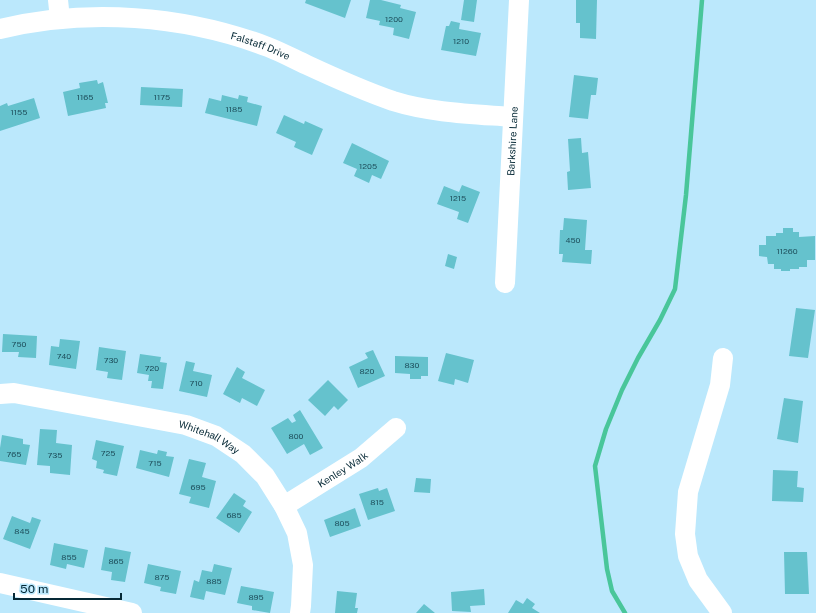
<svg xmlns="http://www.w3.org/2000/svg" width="816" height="613" font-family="'Public Sans',sans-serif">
<rect width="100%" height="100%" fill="#bbe8fc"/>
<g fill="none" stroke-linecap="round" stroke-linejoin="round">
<path stroke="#49c69a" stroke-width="4.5" d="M 625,613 L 612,591 L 607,569 L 595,466 L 606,429 L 622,390 L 638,358 L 660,320 L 675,289 L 686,195 L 702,0"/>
</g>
<path fill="#65c2cd" d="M 306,0 L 351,0 L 345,18 L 305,3 Z
M 370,0 L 381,0 L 401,5 L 400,8 L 416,12 L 409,39 L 393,35 L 394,28 L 379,25 L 380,21 L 366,18 Z
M 464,0 L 477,0 L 474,22 L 461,20 Z
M 576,0 L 597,0 L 596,39 L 580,38 L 580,23 L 576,23 Z
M 451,21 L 460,23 L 459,29 L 481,33 L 476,56 L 441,50 L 446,26 L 449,26 Z
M 574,75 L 598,78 L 596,95 L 591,95 L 588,119 L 569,117 Z
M 97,80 L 98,84 L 103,82 L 108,103 L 105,103 L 106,108 L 68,116 L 63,92 L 80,88 L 79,83 Z
M 141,87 L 183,89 L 182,107 L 140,105 Z
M 222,95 L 238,99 L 239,95 L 248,97 L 247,102 L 262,106 L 257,126 L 205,113 L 209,98 L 221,101 Z
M 34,98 L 40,118 L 0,131 L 0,106 L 7,103 L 8,106 Z
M 284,115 L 304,124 L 305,121 L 323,129 L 312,155 L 294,147 L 296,142 L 276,133 Z
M 581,138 L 582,153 L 588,152 L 591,188 L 568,190 L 567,172 L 570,171 L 568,139 Z
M 352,143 L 389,161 L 381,179 L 372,175 L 369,183 L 354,176 L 357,169 L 343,163 Z
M 462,185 L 480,192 L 468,223 L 457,219 L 459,212 L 437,204 L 444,186 L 459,192 Z
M 564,218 L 587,220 L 585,250 L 592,250 L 591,264 L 562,262 L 563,254 L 559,254 L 560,230 L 563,230 Z
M 783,228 L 793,228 L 793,232 L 799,232 L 799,237 L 815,236 L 815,260 L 807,260 L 807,267 L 799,267 L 799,269 L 790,269 L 790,271 L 781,271 L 781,269 L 774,269 L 774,264 L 768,264 L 767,257 L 759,256 L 759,245 L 766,245 L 766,236 L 776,236 L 776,233 L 783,233 Z
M 448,254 L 457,257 L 454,269 L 445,266 Z
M 796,308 L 815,310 L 808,358 L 789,356 Z
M 3,334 L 37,336 L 36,358 L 18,357 L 19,352 L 2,352 Z
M 60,339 L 80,341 L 76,369 L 49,365 L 51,346 L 59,347 Z
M 99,347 L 126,351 L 122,380 L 107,378 L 108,372 L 96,370 Z
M 373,350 L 385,376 L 358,388 L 349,367 L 368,358 L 365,353 Z
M 446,353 L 474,360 L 468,383 L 455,379 L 454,385 L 438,381 Z
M 140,354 L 161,357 L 160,362 L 167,363 L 163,389 L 151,388 L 152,381 L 148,381 L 149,375 L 137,373 Z
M 395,356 L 428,357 L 428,376 L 421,376 L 421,379 L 410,379 L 410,374 L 395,373 Z
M 186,361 L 195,363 L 193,371 L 212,375 L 207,397 L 179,391 Z
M 237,367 L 245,372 L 242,378 L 265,390 L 257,406 L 242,398 L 240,403 L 223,394 Z
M 328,380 L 348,400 L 338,410 L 334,406 L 325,416 L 308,400 Z
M 784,398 L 803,401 L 798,443 L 777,439 Z
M 300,410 L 323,448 L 310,455 L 304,444 L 287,454 L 271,428 L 288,418 L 292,423 L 296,421 L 293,415 Z
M 40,429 L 57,430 L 56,443 L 72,445 L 70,475 L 50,473 L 50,466 L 37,465 Z
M 2,435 L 23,439 L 23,444 L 30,445 L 26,465 L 0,461 L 0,448 Z
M 96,440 L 124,446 L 117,476 L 103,473 L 104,470 L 96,468 L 97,461 L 92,459 Z
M 140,450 L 157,454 L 158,450 L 167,452 L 166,456 L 174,457 L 169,477 L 136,468 Z
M 189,459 L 206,463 L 202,477 L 216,481 L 209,508 L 189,503 L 191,497 L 179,494 Z
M 773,470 L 798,471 L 797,487 L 804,488 L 803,502 L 772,501 Z
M 416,478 L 431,479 L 430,493 L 414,492 Z
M 378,488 L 379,491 L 387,488 L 395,511 L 368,520 L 359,494 Z
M 234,493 L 246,501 L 243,506 L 252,512 L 239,533 L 216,518 Z
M 355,508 L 361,526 L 330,537 L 324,520 Z
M 12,516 L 30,523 L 32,517 L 41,520 L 30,549 L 3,539 Z
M 54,543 L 88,550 L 84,568 L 67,564 L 66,569 L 50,565 Z
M 105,547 L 131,552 L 125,582 L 111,580 L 112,572 L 101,570 Z
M 784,552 L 807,552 L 809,594 L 785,594 Z
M 148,564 L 181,571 L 176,594 L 160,591 L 161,587 L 144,583 Z
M 214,564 L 232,568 L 225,595 L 206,591 L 204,600 L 190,597 L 194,580 L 199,582 L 202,570 L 212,572 Z
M 241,586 L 274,592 L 270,613 L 252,610 L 252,606 L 237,603 Z
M 484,589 L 485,605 L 470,606 L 471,612 L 452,611 L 451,592 Z
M 337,591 L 357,593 L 355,608 L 358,608 L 357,613 L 335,613 Z
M 527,598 L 535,604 L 532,608 L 540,613 L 508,613 L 516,600 L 523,604 Z
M 424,604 L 435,613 L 416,613 Z"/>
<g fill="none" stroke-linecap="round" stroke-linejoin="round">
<g stroke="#fff" stroke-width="20">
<path d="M 58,0 L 60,19"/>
<path id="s1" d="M 0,29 C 87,8 184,15 268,47 C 281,52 294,59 307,65 C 335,78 364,91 393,101 C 431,113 474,114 513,117"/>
<path id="s2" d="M 505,283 L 519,0"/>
<path id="s3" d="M 0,394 L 14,393 L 186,425 L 216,436 L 243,454 L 265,476 L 284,506 L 297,533 L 303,565 L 301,606 L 300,613"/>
<path id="s4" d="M 284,506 L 361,458 L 396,428"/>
<path d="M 0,583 L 132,613"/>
<path d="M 722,613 L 698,580 L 688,556 L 685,534 L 688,492 L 720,385 L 723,358"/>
</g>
</g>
<g text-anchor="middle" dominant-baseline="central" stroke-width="4" stroke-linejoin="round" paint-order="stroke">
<g font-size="8" fill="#1e4f5c">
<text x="394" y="19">1200</text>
<text x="461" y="41">1210</text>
<text x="85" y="97">1165</text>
<text x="162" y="97">1175</text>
<text x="234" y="109">1185</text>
<text x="19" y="112">1155</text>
<text x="368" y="166">1205</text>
<text x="458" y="198">1215</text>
<text x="573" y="240">450</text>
<text x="787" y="251">11260</text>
<text x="19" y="344">750</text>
<text x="64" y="356">740</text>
<text x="111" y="360">730</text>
<text x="412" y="365">830</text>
<text x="152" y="368">720</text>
<text x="367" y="371">820</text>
<text x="196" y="383">710</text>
<text x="296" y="436">800</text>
<text x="108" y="453">725</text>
<text x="14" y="454">765</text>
<text x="55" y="455">735</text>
<text x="155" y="463">715</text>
<text x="198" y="487">695</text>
<text x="377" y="502">815</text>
<text x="234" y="515">685</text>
<text x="342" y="523">805</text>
<text x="22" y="531">845</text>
<text x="69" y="557">855</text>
<text x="116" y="561">865</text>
<text x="162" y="577">875</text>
<text x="214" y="581">885</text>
<text x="256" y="597">895</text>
</g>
<g font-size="10" fill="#062936" stroke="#bbe8fc">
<text stroke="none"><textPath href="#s1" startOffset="265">Falstaff Drive</textPath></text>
<text stroke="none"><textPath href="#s2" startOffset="142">Barkshire Lane</textPath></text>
<text stroke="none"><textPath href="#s3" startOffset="215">Whitehall Way</textPath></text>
<text stroke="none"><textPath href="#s4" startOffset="69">Kenley Walk</textPath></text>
</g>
</g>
<path d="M14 593v6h107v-6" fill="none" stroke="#062936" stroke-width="2"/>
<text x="20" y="593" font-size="12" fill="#062936" stroke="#bbe8fc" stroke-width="3" paint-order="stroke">50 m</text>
</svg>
